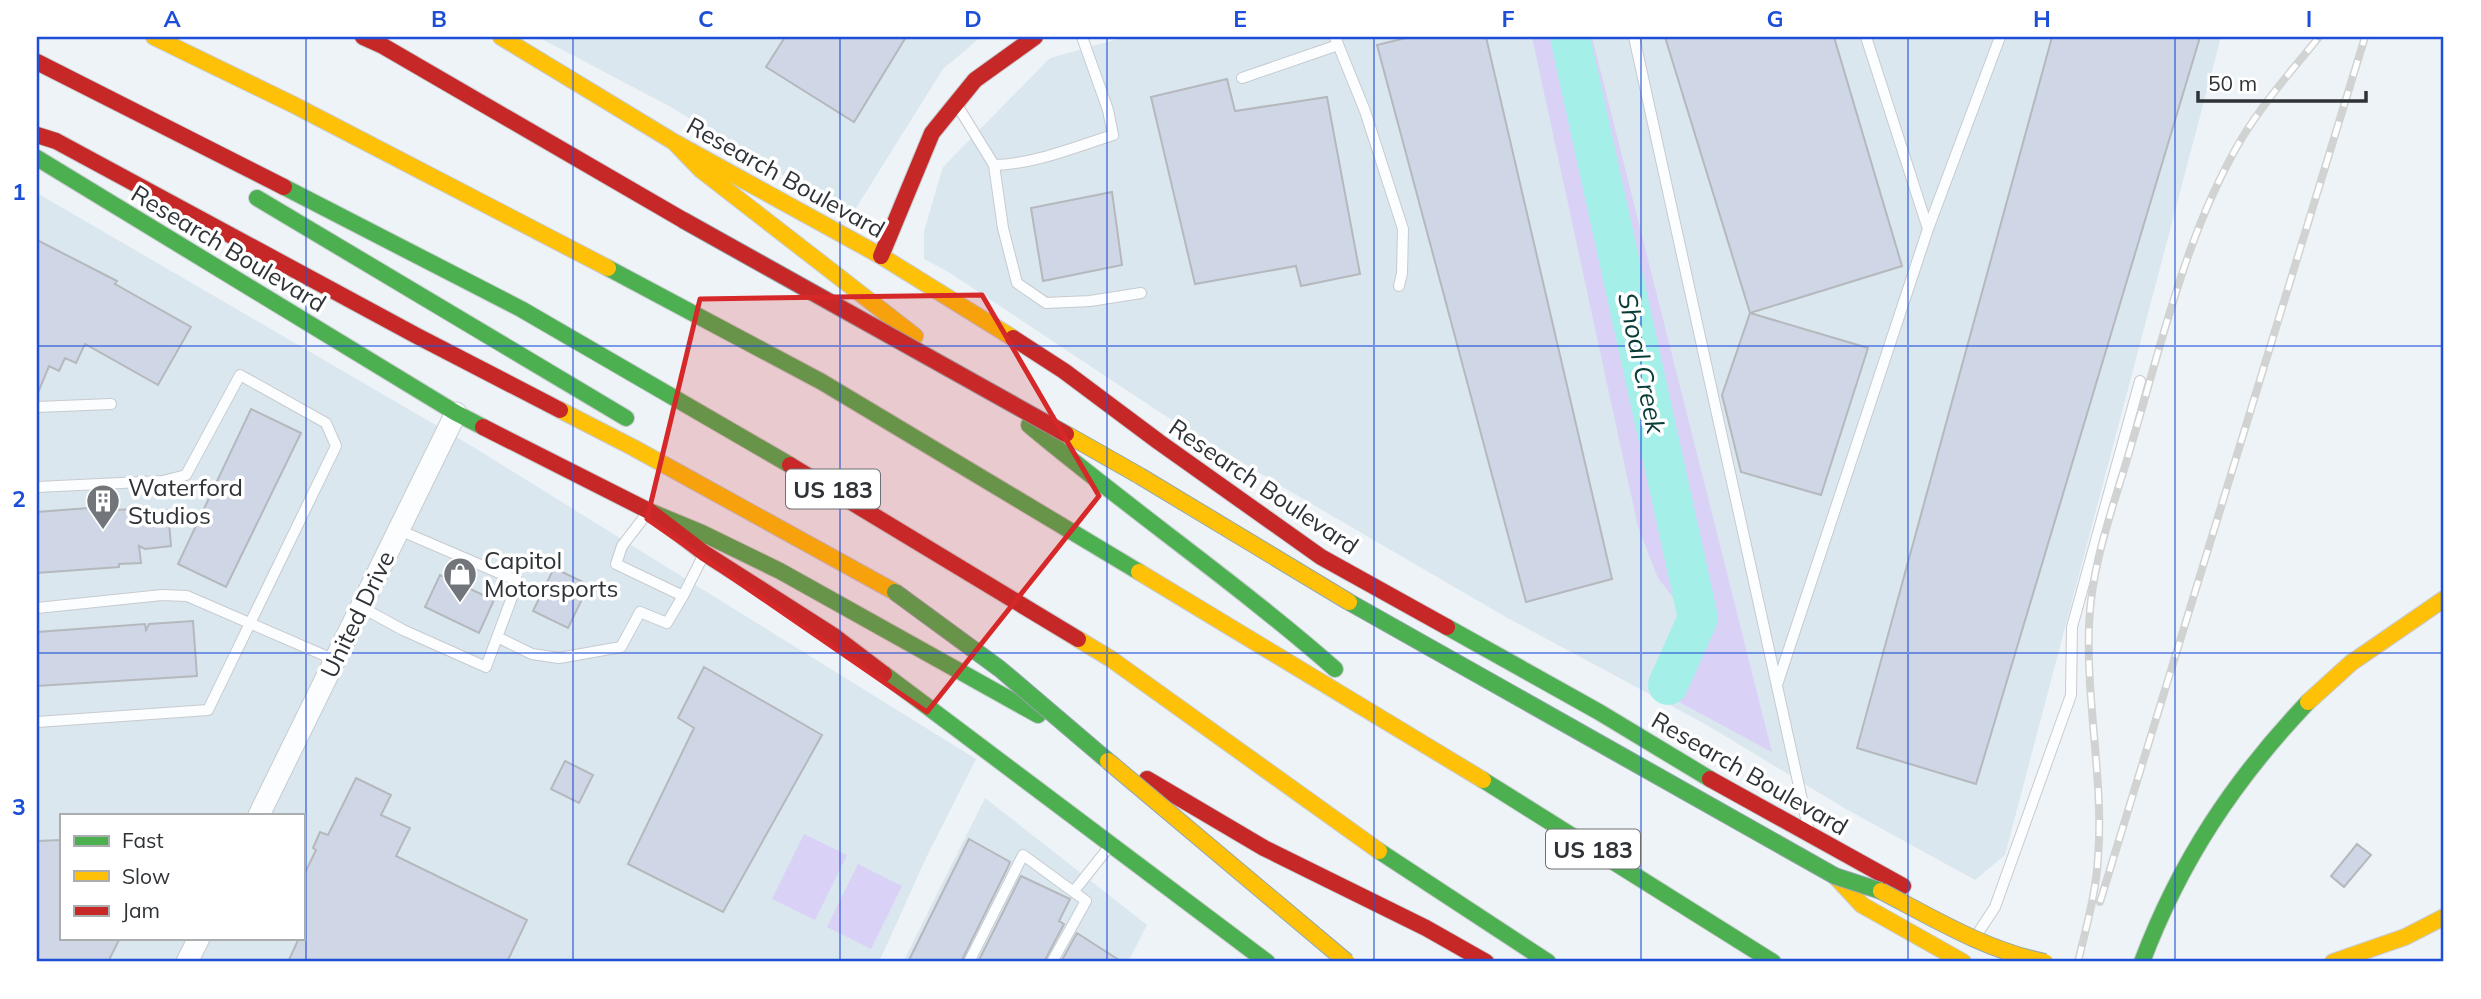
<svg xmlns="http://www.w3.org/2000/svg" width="2481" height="999" font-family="Mulish,sans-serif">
<rect width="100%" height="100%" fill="#eef3f8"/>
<path fill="#dae7ef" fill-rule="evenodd" d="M 538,37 L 981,37 L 943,69 L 851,216 L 669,106 Z
M 1125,37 L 2221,37 L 2005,855 L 1975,880 L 1846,809 L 1705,724 L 1504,616 L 1281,486 L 1161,413 L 947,271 L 924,259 L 924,231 L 943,167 L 1050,58 Z
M 37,193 L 470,445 L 976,759 L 926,858 L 879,962 L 37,962 ZM 61,815 L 303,815 L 303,938 L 61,938 Z
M 985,798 L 1147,925 L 1128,962 L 903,962 Z"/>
<path fill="#dad1f7" d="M 1532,37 L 1592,37 L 1772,752 L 1653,688 L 1683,635 L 1685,613 L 1658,578 L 1638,527 Z
M 804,834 L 847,855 L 815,920 L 772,899 Z
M 858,864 L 902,886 L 871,949 L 827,927 Z"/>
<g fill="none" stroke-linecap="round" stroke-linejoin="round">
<path stroke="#a4f0e9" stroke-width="40" d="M 1570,37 L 1698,618 L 1668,685"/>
</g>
<path fill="#cfd6e5" stroke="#b5b8bc" stroke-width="2" d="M 785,37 L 906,37 L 854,122 L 766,67 Z
M 1410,37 L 1486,37 L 1612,579 L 1526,602 L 1377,45 Z
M 1665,37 L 1834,37 L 1902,266 L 1750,313 Z
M 2052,37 L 2200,37 L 1976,784 L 1857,748 Z
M 1227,79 L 1235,111 L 1327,97 L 1360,274 L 1301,286 L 1296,266 L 1195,284 L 1151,97 Z
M 1112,192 L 1122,265 L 1043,281 L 1031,208 Z
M 37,240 L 117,281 L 115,284 L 191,327 L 158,385 L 85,344 L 76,363 L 65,358 L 59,371 L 49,366 L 37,395 Z
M 1750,313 L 1868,348 L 1821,495 L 1741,472 L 1722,395 Z
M 251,409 L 301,433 L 226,587 L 178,564 Z
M 114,506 L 115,510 L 137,509 L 137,512 L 168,510 L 171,546 L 145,549 L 139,546 L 141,563 L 119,564 L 119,567 L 37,573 L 37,512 Z
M 554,568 L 589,585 L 568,628 L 533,611 Z
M 440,575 L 494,600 L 479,633 L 425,607 Z
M 193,621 L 197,676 L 37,686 L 37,632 L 145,624 L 146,630 L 149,624 Z
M 704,667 L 822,735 L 723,912 L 628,864 L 694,728 L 678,718 Z
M 565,761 L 593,775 L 579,803 L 551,789 Z
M 356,778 L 391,795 L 381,815 L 410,828 L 396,856 L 527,920 L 507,962 L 288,962 L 299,938 L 303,938 L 303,877 L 316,850 L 313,848 L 320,832 L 328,835 Z
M 969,839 L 1010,862 L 1007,869 L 961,962 L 908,962 Z
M 61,840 L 61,938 L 120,938 L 108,962 L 37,962 L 37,841 Z
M 2357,844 L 2371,855 L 2344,887 L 2331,876 Z
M 1021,876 L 1070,899 L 1059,921 L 1064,924 L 1044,962 L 978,962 Z
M 1077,933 L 1122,962 L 1061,962 Z"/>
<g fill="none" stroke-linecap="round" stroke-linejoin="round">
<g stroke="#c7cbcf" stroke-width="12">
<path id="lane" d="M 1335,37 L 1365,111 L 1403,229 L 1402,273 L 1399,286
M 1634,37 L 1808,827
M 1242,78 L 1338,45
M 957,105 L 994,165 C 1035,164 1075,147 1113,135 L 1108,110 L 1082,37
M 994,165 L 1003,228 L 1017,283 L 1046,303 L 1090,301 L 1141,293
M 1928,229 L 2000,37
M 37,407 L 111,404
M 37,487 L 163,481 L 186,475 L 240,375 L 326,423 L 336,446 L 208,710 L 37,722
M 645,516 L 622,546 L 616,564 L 683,596 L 703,556
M 361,607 L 403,630 L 486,667 L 518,581 L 399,530
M 37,608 L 162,595 L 187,596 L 335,660
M 497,637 L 532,654 L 559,658 L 621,647 L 640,612 L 667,623 L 683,596
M 1777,685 L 1928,229 L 1866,37
M 1074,891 L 1109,847
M 1978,933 L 1995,907 L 2071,695 L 2072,627 L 2140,381
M 969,962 L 1023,855 L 1086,901 L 1052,962"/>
</g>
<g stroke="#c7cbcf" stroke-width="23">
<path id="street" d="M 259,815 L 456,413
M 187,962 L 199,938"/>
</g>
<g stroke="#c7cbcf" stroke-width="18">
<path id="fast" d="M 37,158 L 456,413 L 483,427
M 284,187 L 521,309 L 790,465
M 257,198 L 626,418
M 608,268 L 822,382 L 1139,572
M 1029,425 C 1129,509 1237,583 1335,669
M 649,511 L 702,533 L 780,571 L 1038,715
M 1447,627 L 1599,712 L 1710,779
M 884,674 L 1267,962
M 1483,780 L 1773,962
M 1379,851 L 1548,962
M 2142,962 C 2180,861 2234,780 2308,702"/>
</g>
<g stroke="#c7cbcf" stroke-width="18">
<path id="slow" d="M 154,37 L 294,105 L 608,268
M 501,37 L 674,142 L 881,256 L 1013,338
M 674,142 L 701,170 L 915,336
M 560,410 L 634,448 L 895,592
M 1139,572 L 1483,780
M 1078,639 L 1111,659 L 1379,851
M 2308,702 L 2351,663 L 2444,599
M 1835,876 L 1862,905 L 1963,962
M 2333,962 L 2405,937 L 2444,917"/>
</g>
<g stroke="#c7cbcf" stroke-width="18">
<path id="jam" d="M 363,37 L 383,46 L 683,220
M 37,62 L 284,187
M 37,135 L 56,141 L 417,336 L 560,410
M 881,256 L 932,133 L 975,80 L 1035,37
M 1013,338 L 1064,371 L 1159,442 L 1321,557 L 1447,627
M 483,427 L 649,511 L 704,553 L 834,636 L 884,674
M 790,465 L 1078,639
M 1147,779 L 1264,848 L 1426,928 L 1486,962
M 1710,779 L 1903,886"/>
</g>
<use href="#lane" stroke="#fcfdfe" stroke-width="10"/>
<use href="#street" stroke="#fcfdfe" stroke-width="21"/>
<use href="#fast" stroke="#4caf50" stroke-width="16"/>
<use href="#slow" stroke="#ffc107" stroke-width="16"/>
<use href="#jam" stroke="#c62828" stroke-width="16"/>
<g stroke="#d1d3d3" stroke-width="8">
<path id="rail" d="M 2100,902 L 2365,37
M 2078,962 C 2086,928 2096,893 2098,858 C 2104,781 2086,703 2089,626 C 2091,564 2114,505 2131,446 C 2162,343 2186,232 2242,138 C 2264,102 2292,70 2319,37"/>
</g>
<use href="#rail" stroke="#fff" stroke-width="5" stroke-dasharray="16" stroke-linecap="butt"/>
<g stroke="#95a7ad" stroke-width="18" stroke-linecap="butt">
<path id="fast-bridge" d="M 895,592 L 1000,669 L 1108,761
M 1349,602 L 1835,876 L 1881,891"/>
</g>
<g stroke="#95a7ad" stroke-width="18" stroke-linecap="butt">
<path id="slow-bridge" d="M 1066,434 L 1140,476 L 1349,602
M 1108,761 L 1347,962
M 1881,891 C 1933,918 1987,951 2045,962"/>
</g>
<g stroke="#95a7ad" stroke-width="18" stroke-linecap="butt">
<path id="jam-bridge" d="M 683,220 L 1066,434"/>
</g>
<use href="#fast-bridge" stroke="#4caf50" stroke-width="16"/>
<use href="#slow-bridge" stroke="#ffc107" stroke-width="16"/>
<use href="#jam-bridge" stroke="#c62828" stroke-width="16"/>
</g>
<path fill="#d62828" fill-opacity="0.2" stroke="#d62828" stroke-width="5" stroke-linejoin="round" d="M 982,295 L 1099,496 L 927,712 L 647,519 L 700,299 Z"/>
<path fill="none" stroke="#1d4ed8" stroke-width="2" stroke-opacity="0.55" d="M 306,37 L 306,962M 573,37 L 573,962M 840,37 L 840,962M 1107,37 L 1107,962M 1374,37 L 1374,962M 1641,37 L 1641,962M 1908,37 L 1908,962M 2175,37 L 2175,962M 37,346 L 2444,346M 37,653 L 2444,653"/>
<defs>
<g id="building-pin" transform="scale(1.75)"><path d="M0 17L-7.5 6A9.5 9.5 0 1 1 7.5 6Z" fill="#72767b" stroke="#fff"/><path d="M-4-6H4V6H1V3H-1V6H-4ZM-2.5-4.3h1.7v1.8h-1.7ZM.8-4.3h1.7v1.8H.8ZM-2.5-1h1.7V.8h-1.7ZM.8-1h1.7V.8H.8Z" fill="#fff"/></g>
<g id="shop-pin" transform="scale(1.75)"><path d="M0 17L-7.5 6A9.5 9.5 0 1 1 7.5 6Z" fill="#72767b" stroke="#fff"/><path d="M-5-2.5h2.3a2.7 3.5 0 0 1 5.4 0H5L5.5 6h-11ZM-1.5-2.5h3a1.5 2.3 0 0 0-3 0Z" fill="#fff"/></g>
</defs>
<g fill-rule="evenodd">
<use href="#building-pin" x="103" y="501"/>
<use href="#shop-pin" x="460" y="574"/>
</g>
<g text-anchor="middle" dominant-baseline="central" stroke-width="7" stroke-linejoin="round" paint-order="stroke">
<g fill="#fff" stroke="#6d7073" stroke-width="2">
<rect x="786" y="469.5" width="94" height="39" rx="5"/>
<rect x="1546" y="829.5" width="94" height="39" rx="5"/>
</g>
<g font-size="23" font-weight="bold" fill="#2f3337">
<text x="833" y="489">US 183</text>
<text x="1593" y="849">US 183</text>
</g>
<g font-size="24" fill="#2f3337" stroke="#fff">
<text transform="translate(786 177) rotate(29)">Research Boulevard</text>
<text transform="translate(229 248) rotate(31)">Research Boulevard</text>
<text transform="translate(1264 486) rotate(34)">Research Boulevard</text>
<text transform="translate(357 614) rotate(-64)">United Drive</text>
<text transform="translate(1750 773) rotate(30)">Research Boulevard</text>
</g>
<g font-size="24" fill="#2f3337" stroke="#fff" text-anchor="start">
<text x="128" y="487">Waterford<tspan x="128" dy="28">Studios</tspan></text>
<text x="484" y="560">Capitol<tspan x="484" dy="28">Motorsports</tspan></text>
</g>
<g font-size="26" font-style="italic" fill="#083c38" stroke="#fff">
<text transform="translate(1642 363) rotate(78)">Shoal Creek</text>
</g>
</g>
<rect width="2481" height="999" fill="none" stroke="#ffffff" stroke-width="77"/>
<rect x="60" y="814" width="245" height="126" fill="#ffffff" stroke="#acadaf" stroke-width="2"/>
<rect x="74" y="836" width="35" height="10" fill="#4caf50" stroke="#acadaf" stroke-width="2"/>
<text x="122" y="848" font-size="21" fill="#2f3337">Fast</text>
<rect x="74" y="871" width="35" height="10" fill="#ffc107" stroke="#acadaf" stroke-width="2"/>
<text x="122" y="884" font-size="21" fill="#2f3337">Slow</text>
<rect x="74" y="906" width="35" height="10" fill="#c62828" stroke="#acadaf" stroke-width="2"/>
<text x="122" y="918" font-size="21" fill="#2f3337">Jam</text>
<path d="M2198 91v10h168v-10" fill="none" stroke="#2f3337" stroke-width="3.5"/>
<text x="2208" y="91" font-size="21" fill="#2f3337" stroke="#ffffff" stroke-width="5" paint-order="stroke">50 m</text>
<rect x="38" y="38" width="2404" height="922" fill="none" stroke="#1d4ed8" stroke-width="2.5"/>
<g font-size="23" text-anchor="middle" font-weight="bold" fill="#1d4ed8">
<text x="172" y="27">A</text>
<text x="439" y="27">B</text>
<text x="706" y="27">C</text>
<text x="973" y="27">D</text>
<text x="1240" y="27">E</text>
<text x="1508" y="27">F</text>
<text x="1775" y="27">G</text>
<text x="2042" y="27">H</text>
<text x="2309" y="27">I</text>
<text x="19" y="200">1</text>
<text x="19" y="507">2</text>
<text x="19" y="815">3</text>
</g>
</svg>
